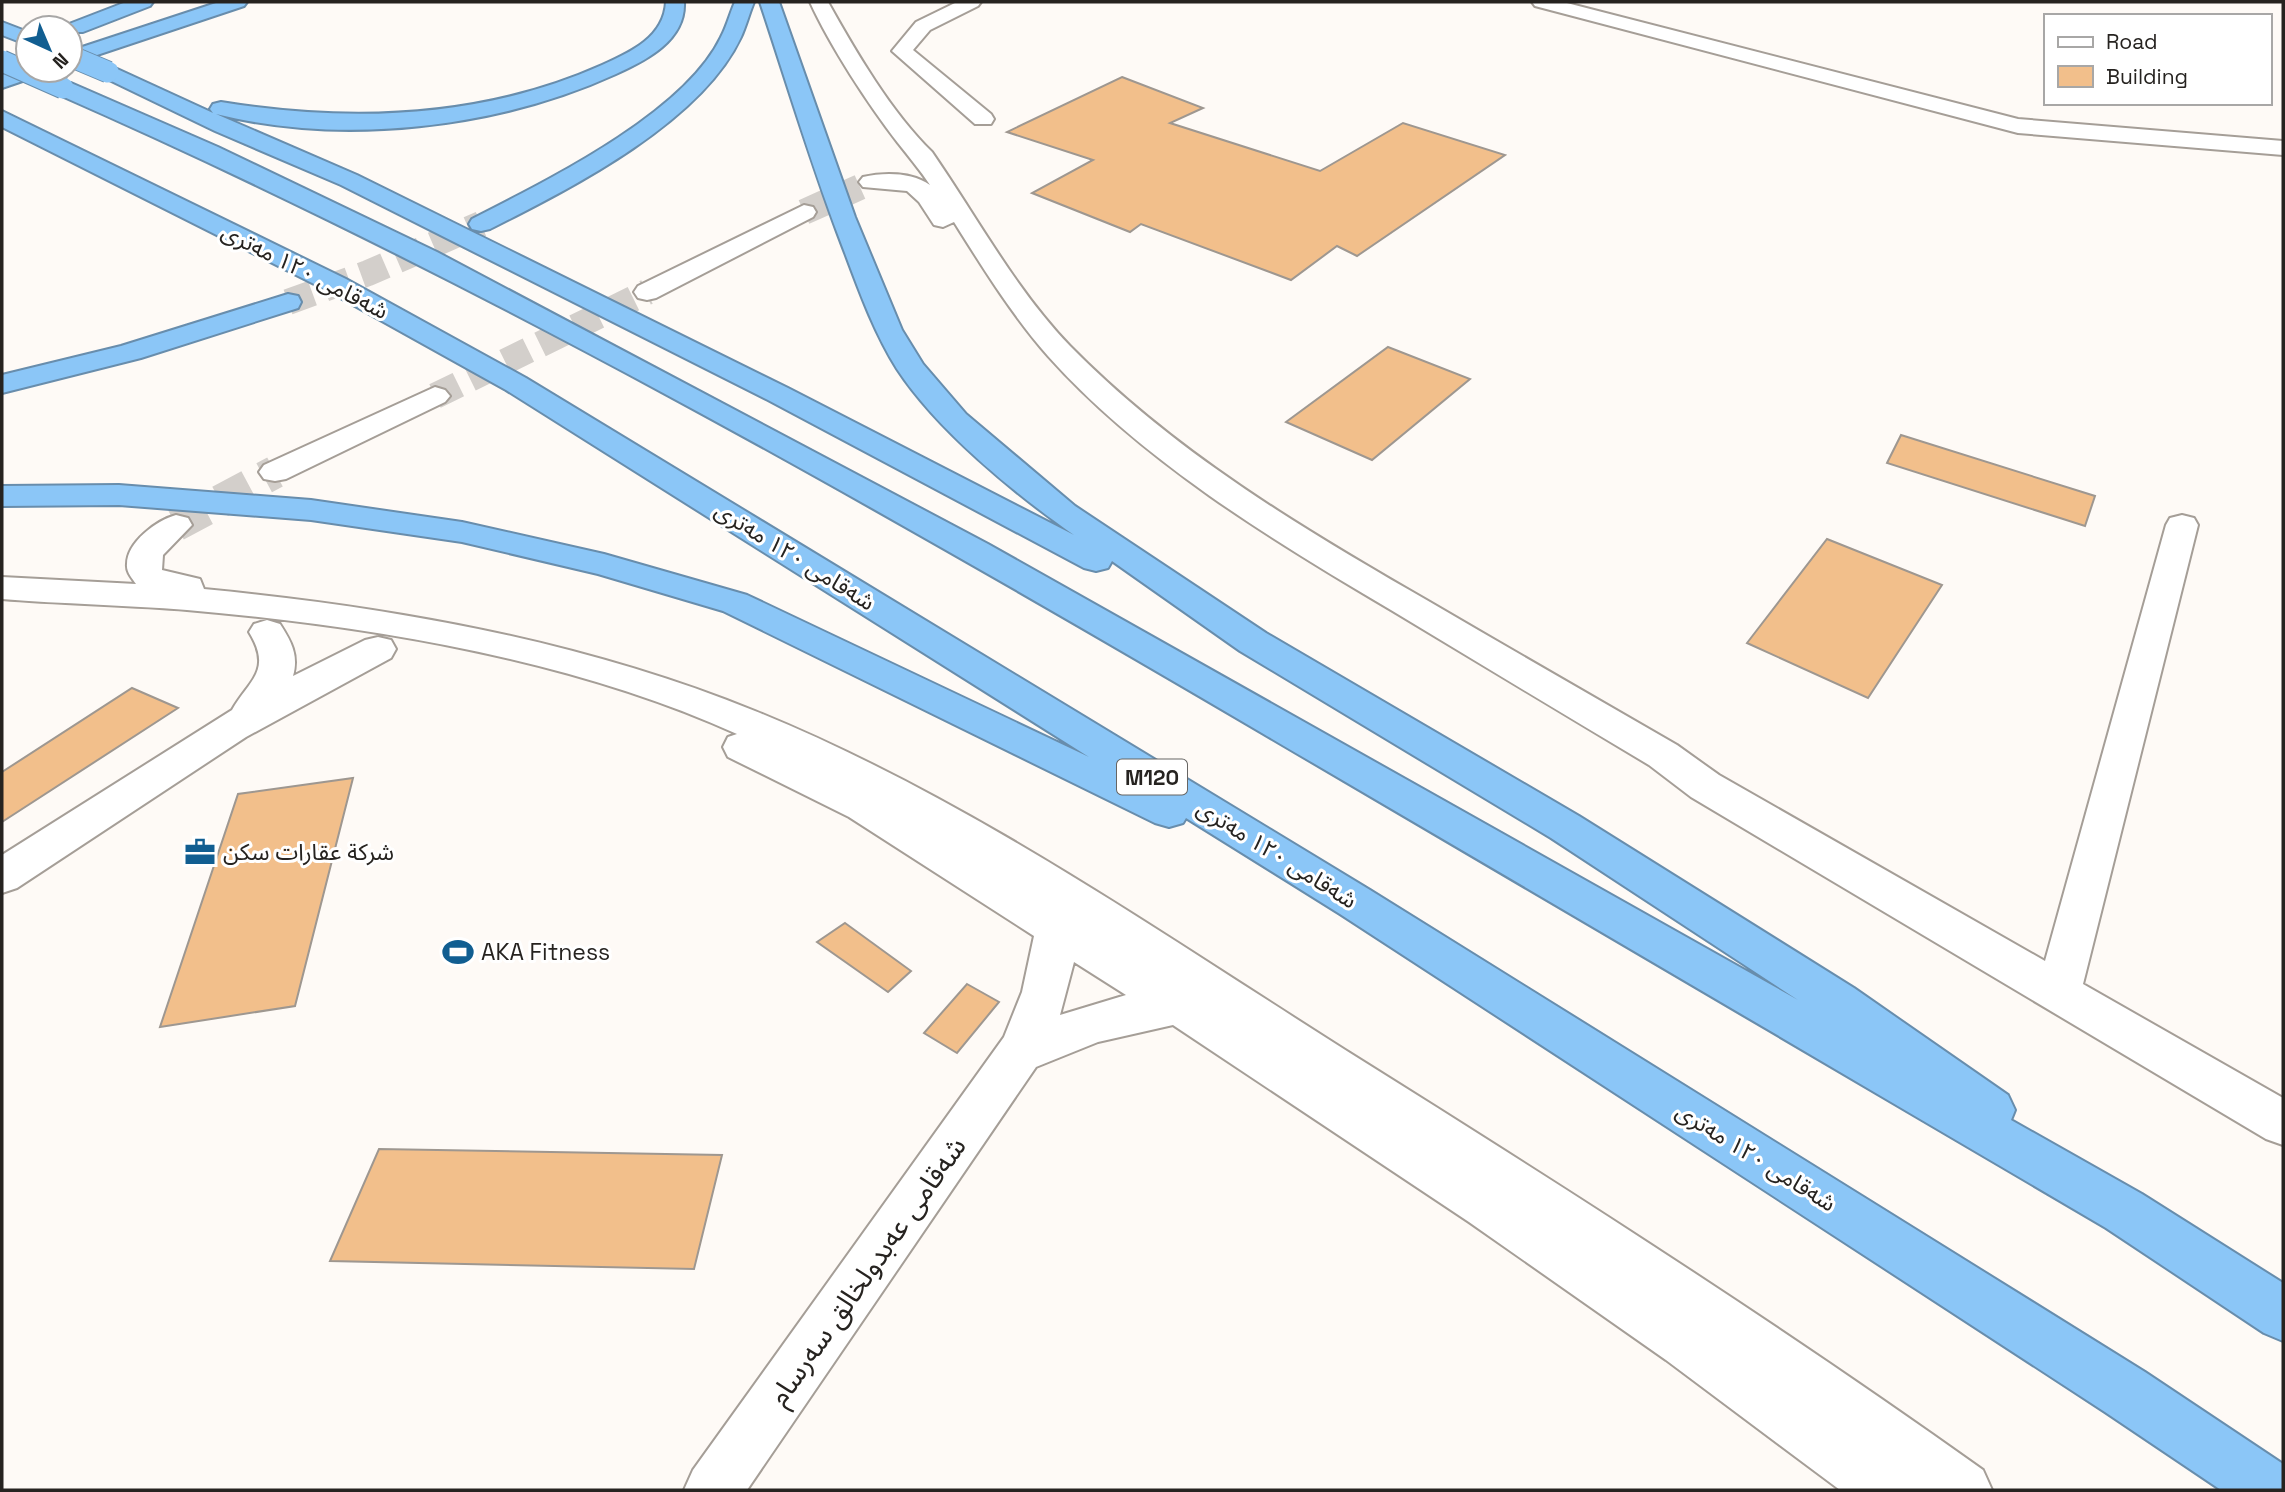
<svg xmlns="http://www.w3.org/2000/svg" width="2285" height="1492" font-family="'Space Grotesk','Noto Sans Arabic',sans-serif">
<rect width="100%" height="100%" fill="#fefaf6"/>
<path fill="#f2bf8b" stroke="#9e9790" stroke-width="2" d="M 1122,77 L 1203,108 L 1170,123 L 1320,171 L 1403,123 L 1505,155 L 1357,256 L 1337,246 L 1291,280 L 1141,224 L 1130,232 L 1032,193 L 1093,160 L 1007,132 Z
M 1388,347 L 1470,379 L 1372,460 L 1286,422 Z
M 1901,435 L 2095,496 L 2085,526 L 1887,463 Z
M 1827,539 L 1942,585 L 1868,698 L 1747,643 Z
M 132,688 L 178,708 L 2,822 L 2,772 Z
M 353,778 L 295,1006 L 160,1027 L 238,794 Z
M 845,923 L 911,971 L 888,992 L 817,942 Z
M 967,984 L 999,1002 L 957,1053 L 924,1033 Z
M 379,1149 L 722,1155 L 694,1269 L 330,1261 Z"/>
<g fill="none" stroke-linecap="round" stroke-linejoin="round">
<path stroke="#d3cfcb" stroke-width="26" stroke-dasharray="26 13" stroke-linecap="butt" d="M 804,212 L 860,187
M 435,396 L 647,292"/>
<path stroke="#d3cfcb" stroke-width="33" stroke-dasharray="33 17" stroke-linecap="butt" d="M 176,525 L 275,472"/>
<path stroke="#d3cfcb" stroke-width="26" stroke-dasharray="26 13" stroke-linecap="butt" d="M 288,302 L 368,273 L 481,224"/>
<g stroke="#a59e97" stroke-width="4">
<path id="minor" d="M 810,2 L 828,2 C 856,52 891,112 932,152 C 977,217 1015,289 1070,346 C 1174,452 1301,528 1430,602 C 1512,650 1594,697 1677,745 L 1719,775 L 2045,961 L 2166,525 L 2170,518 L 2182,515 L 2194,518 L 2198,525 L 2083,984 L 2283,1098 L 2283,1145 L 2266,1139 L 1691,797 L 1649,765 C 1563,714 1477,662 1391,610 C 1272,540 1141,460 1048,356 C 1012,315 983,268 954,222 L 943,227 L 934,225 L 919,202 L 907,191 L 863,187 L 859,182 L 863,177 C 884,172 912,172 930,185 C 920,170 909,157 898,143 C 868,104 830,46 810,2 Z
M 957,2 L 981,2 L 978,6 L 930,30 L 913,50 L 991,114 L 994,119 L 991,124 L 975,124 L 892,51 L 916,22 Z
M 1532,2 L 1563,2 L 2018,119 L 2283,141 L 2283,155 L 2018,133 L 1535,6 Z
M 804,205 L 813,207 L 816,212 L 813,217 L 656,298 L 647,300 L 638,298 L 634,292 L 638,286 Z
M 435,387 L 445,390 L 450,396 L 445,402 L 286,479 L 275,481 L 264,479 L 259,472 L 264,465 Z
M 176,515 L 188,518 L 192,525 L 163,555 L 162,570 L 200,579 L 204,589 C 391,607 580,640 755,711 C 967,797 1157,931 1350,1053 C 1564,1187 1777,1323 1983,1470 L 1992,1490 L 1840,1490 L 1666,1360 L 1469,1222 L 1173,1025 L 1098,1042 L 1036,1067 L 747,1490 L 684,1490 L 693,1470 L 1004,1037 L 1022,992 L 1034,936 L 849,817 L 728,757 L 723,747 L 728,737 L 737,734 C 569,658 369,626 187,610 C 125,605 63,604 2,599 L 2,577 L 136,584 C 132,578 126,572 127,564 C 127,542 157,520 176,515 ZM 1074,962 L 1126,995 L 1060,1015 Z
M 267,620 L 280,624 C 291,641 299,655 293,676 L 365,640 L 378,637 L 391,640 L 396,649 L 391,658 L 246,737 L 17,888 L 2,893 L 2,855 L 232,710 C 249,680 273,671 249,632 L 254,624 Z"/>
</g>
<g stroke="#688dac" stroke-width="4">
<path id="highway" d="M 126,2 L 153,2 L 150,6 L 83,32 L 70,32 L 70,28 L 66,28 L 69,24 Z
M 219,2 L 247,2 L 244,6 L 70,64 L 70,51 Z
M 666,2 L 684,2 C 686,40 647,60 616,74 C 498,128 343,146 216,114 L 357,175 L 788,388 L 1074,535 C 1014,493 937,430 897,369 C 874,332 860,293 845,253 C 813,171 788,86 760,2 L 779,2 L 855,217 L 902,330 L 923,364 L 966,414 L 1075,506 L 1266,633 L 1579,816 L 1854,988 L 2008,1095 L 2015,1110 L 2011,1120 L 2142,1194 L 2283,1283 L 2283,1341 L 2264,1333 L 2106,1228 C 1825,1063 1544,898 1262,733 C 870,503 472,276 55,93 L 52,88 L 55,83 L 71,83 L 218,147 L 437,252 L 988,544 L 1798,1000 L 1551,838 L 1240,651 L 1112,561 L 1108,568 L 1096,571 L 1084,568 L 768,400 L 341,185 L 215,131 L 101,76 L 98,72 L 101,68 L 115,68 L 213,113 L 210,109 L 213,104 L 221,102 C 350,123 481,119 602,65 C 631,52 664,37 666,2 Z
M 735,2 L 754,2 C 749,14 746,26 741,37 C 701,123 571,188 490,229 L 481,231 L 472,229 L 469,224 L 472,219 C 546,181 684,114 721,37 C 727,26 730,13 735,2 Z
M 2,22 L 28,32 L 28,45 L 2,35 Z
M 28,66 L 28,70 L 46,70 L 43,74 L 2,88 L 2,75 Z
M 2,111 L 346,279 L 526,378 L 1370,890 L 2145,1372 L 2283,1464 L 2283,1490 L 2221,1490 L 2105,1412 L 1340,914 L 1186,818 L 1183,823 L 1169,827 L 1155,823 L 723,611 L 598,574 L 462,542 L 311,520 L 119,505 L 2,506 L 2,486 L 119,485 L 311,500 L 462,522 L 604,554 L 747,595 L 1089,757 L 506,390 L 328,291 L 2,127 Z
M 288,294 L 298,296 L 301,302 L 298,308 L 141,358 L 2,393 L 2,375 L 121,346 Z"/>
</g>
<use href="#minor" fill="#fff" fill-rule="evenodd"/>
<use href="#highway" fill="#8bc6f7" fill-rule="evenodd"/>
<g stroke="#688dac" stroke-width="23" stroke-linecap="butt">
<path id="highway-bridge" d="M 70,56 L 108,72
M 2,61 L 63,88"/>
</g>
<use href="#highway-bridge" stroke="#8bc6f7" stroke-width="21"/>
</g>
<defs>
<g id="office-bare" transform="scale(2.415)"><path d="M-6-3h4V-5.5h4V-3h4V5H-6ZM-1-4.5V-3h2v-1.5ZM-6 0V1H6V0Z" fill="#115e91" stroke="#fff" stroke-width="2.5" paint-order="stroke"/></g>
<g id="stadium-bare" transform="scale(2.415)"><path d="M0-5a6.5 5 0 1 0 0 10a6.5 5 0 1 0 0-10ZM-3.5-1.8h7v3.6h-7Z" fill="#115e91" stroke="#fff" stroke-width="2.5" paint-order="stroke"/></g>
</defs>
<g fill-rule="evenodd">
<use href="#office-bare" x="200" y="852"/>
<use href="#stadium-bare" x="458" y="952"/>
</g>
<g text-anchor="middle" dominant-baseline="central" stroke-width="6" stroke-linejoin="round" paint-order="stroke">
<rect fill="#fff" stroke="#676563" stroke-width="2" x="1117" y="759.5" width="70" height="35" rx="5"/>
<g font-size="21" font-weight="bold" fill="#262320">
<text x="1152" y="777">M120</text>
</g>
<g font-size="23" fill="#262320" stroke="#fff">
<text transform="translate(305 271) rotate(27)">شەقامی ١٢٠ مەتری</text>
<text transform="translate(795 556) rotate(32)">شەقامی ١٢٠ مەتری</text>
<text transform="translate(1277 854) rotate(32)">شەقامی ١٢٠ مەتری</text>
<text transform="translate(1756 1157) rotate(32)">شەقامی ١٢٠ مەتری</text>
</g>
<g font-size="23" fill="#262320" stroke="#fff" text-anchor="start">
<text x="223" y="852">شركة عقارات سكن</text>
<text x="481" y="952">AKA Fitness</text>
</g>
<g font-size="28" fill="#262320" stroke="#fff">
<text transform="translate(867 1271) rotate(-55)">شەقامی عەبدولخالق سەرسام</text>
</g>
</g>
<rect width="2285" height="1492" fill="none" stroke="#262320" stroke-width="7"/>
<rect x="2044" y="14" width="228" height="91" fill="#ffffff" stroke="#a8a7a6" stroke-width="2"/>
<rect x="2058" y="37" width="35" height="10" fill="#ffffff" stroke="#a8a7a6" stroke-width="2"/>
<text x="2106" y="49" font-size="21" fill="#262320">Road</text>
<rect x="2058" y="66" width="35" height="21" fill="#f2bf8b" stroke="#a8a7a6" stroke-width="2"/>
<text x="2106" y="84" font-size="21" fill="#262320">Building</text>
<g transform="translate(49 49) rotate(136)"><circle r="33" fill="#ffffff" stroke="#a8a7a6" stroke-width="2"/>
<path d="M0-5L12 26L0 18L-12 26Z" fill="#115e91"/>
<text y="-10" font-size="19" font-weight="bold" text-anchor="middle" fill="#262320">N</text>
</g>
</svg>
